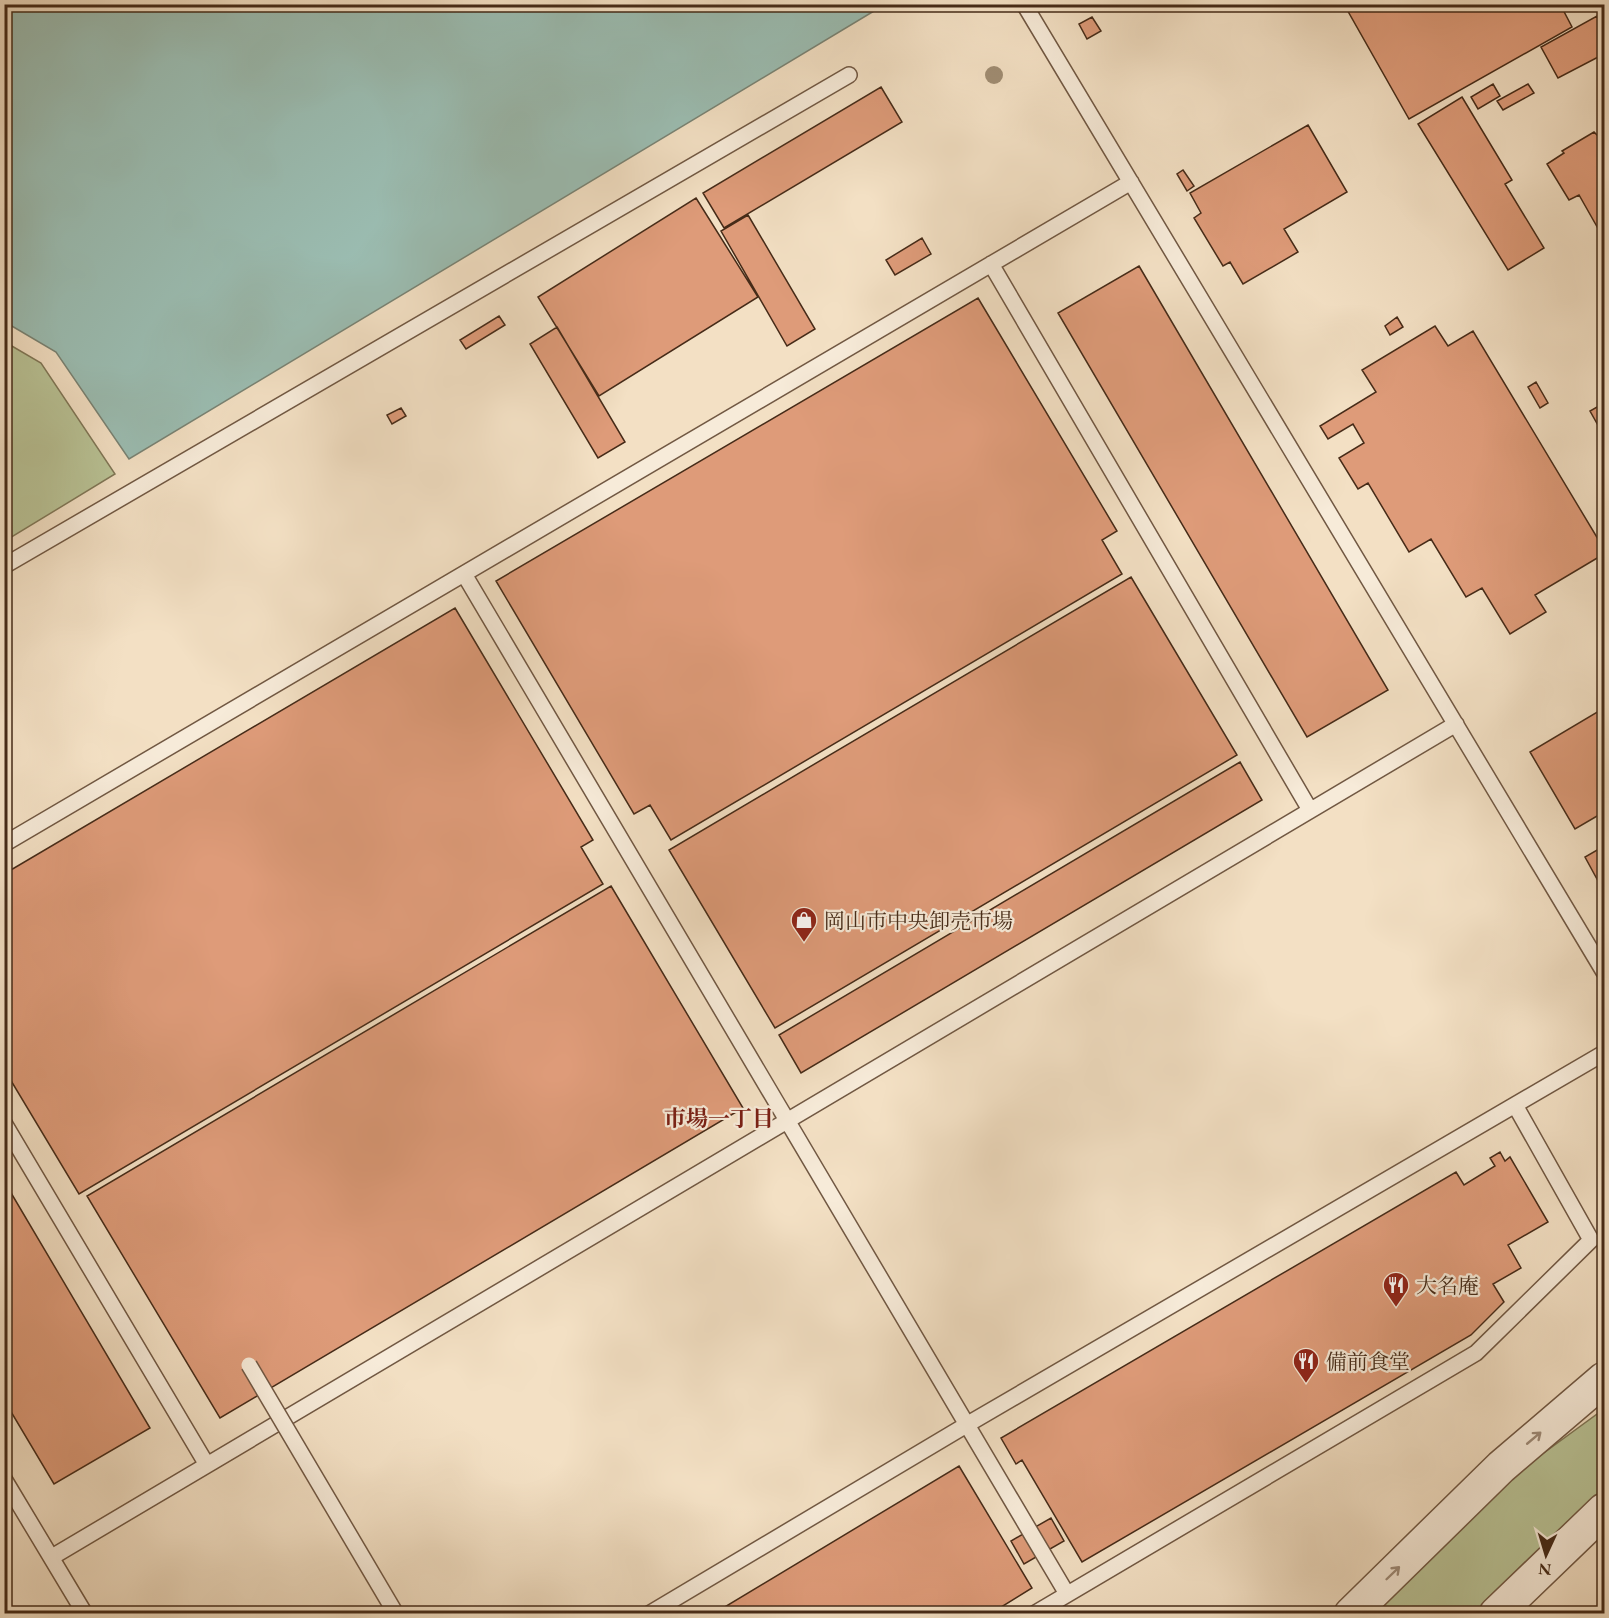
<svg xmlns="http://www.w3.org/2000/svg" width="1609" height="1618" font-family="'EB Garamond','Noto Serif JP',serif">
<rect width="100%" height="100%" fill="#f3e0c4"/>
<filter id="stains"><feTurbulence type="fractalNoise" baseFrequency=".00333" numOctaves="4"/><feColorMatrix values="0 0 0 0 .2 0 0 0 0 .09 0 0 0 0 .02 0 0 0 .5 -.17"/></filter>
<radialGradient id="worn" r=".72"><stop offset=".6" stop-color="#630" stop-opacity="0"/><stop offset="1" stop-color="#630" stop-opacity=".3"/></radialGradient>
<path fill="#b9c396" stroke="#807757" stroke-width="1.5" d="M 5,342 L 41,363 L 115,474 L 5,541 Z
M 1604,1409 L 1604,1492 L 1477,1613 L 1373,1614 L 1519,1471 Z"/>
<path fill="#9bbdb2" stroke="#798374" stroke-width="1.5" d="M 5,4 L 884,4 L 884,5 L 129,459 L 56,352 L 5,322 Z"/>
<path fill="#de9b79" stroke="#462b18" stroke-width="1.5" d="M 1349,4 L 1560,4 L 1572,27 L 1409,119 L 1345,6 Z
M 1597,16 L 1604,31 L 1604,54 L 1558,78 L 1541,47 Z
M 1092,17 L 1101,31 L 1087,39 L 1079,24 Z
M 1493,84 L 1500,96 L 1478,109 L 1471,97 Z
M 1528,84 L 1534,93 L 1503,110 L 1497,101 Z
M 881,87 L 902,122 L 724,228 L 703,193 Z
M 1462,97 L 1512,180 L 1505,184 L 1544,248 L 1508,270 L 1418,124 Z
M 1308,125 L 1347,192 L 1284,229 L 1298,252 L 1243,284 L 1230,262 L 1223,266 L 1194,218 L 1201,213 L 1190,193 Z
M 1604,130 L 1604,239 L 1579,195 L 1569,200 L 1547,164 L 1564,153 L 1562,151 L 1594,132 L 1597,135 Z
M 1183,170 L 1194,186 L 1187,191 L 1177,174 Z
M 696,198 L 758,297 L 599,396 L 538,297 Z
M 748,215 L 815,329 L 787,346 L 721,231 Z
M 922,238 L 931,254 L 895,275 L 886,260 Z
M 1139,266 L 1388,690 L 1307,737 L 1058,313 Z
M 978,298 L 1117,531 L 1102,540 L 1122,574 L 671,840 L 650,805 L 634,814 L 496,581 Z
M 499,316 L 505,325 L 466,349 L 460,340 Z
M 1397,317 L 1403,327 L 1390,335 L 1385,326 Z
M 1435,326 L 1448,346 L 1473,331 L 1604,549 L 1604,554 L 1535,595 L 1546,612 L 1510,634 L 1482,588 L 1466,597 L 1431,539 L 1409,552 L 1368,483 L 1358,489 L 1339,458 L 1364,443 L 1353,424 L 1328,439 L 1320,426 L 1376,392 L 1362,370 Z
M 557,327 L 625,442 L 598,458 L 530,344 Z
M 1536,382 L 1548,403 L 1540,408 L 1528,387 Z
M 1604,403 L 1604,436 L 1590,411 Z
M 401,408 L 406,416 L 392,424 L 387,415 Z
M 1131,577 L 1237,755 L 775,1028 L 669,850 Z
M 455,608 L 593,840 L 581,847 L 603,884 L 79,1194 L 4,1069 L 4,874 Z
M 1604,708 L 1604,812 L 1575,829 L 1530,752 Z
M 1240,762 L 1262,800 L 801,1073 L 779,1035 Z
M 1604,846 L 1604,892 L 1585,857 Z
M 611,886 L 743,1108 L 220,1418 L 87,1196 Z
M 1500,1152 L 1505,1161 L 1510,1157 L 1548,1222 L 1508,1245 L 1521,1268 L 1493,1284 L 1504,1302 L 1471,1335 L 1082,1562 L 1022,1460 L 1016,1464 L 1001,1438 L 1456,1172 L 1464,1185 L 1495,1166 L 1490,1158 Z
M 4,1181 L 150,1428 L 54,1484 L 4,1400 Z
M 959,1466 L 1032,1588 L 990,1614 L 713,1614 Z
M 1051,1518 L 1064,1541 L 1024,1564 L 1011,1541 Z"/>
<g fill="none" stroke-linecap="round" stroke-linejoin="round">
<g stroke="#715843" stroke-width="18">
<path id="service" d="M 1024,4 L 1604,972
M 991,264 L 1310,810
M 4,566 L 849,75
M 464,574 L 1067,1594
M 4,844 L 1131,182
M 4,1123 L 207,1465
M 4,1479 L 85,1614
M 52,1557 L 1456,724
M 649,1614 L 968,1424 L 1604,1053
M 1034,1614 L 1476,1353 L 1591,1240 L 1515,1105"/>
</g>
<g stroke="#715843" stroke-width="36">
<path id="tertiary" d="M 1351,1614 L 1501,1467 L 1604,1379
M 1496,1614 L 1604,1510"/>
</g>
<use href="#service" stroke="#f7ebd9" stroke-width="15"/>
<use href="#tertiary" stroke="#f7ebd9" stroke-width="33"/>
<g stroke="#715843" stroke-width="18" stroke-linecap="butt">
<path id="service-bridge" d="M 249,1365 L 396,1614"/>
</g>
<use href="#service-bridge" stroke="#f7ebd9" stroke-width="15"/>
</g>
<circle fill="#a08d73" cx="994" cy="75" r="9"/>
<defs><path id="oneway-shaft" d="M-6 0H5M1.5-3L5.5 0L1.5 3" fill="none" stroke-width="1.6" stroke-linecap="round" stroke-linejoin="round" transform="scale(1.5)"/></defs>
<g stroke="#9e8b78">
<use href="#oneway-shaft" transform="translate(1534 1438) rotate(-40)"/>
<use href="#oneway-shaft" transform="translate(1393 1573) rotate(-44)"/>
</g>
<defs>
<g id="shop-pin" transform="scale(1.35)"><path d="M0 17L-7.5 6A9.5 9.5 0 1 1 7.5 6Z" fill="#8f2418" stroke="#f7ebd9"/><path d="M-5-2.5h2.3a2.7 3.5 0 0 1 5.4 0H5L5.5 6h-11ZM-1.5-2.5h3a1.5 2.3 0 0 0-3 0Z" fill="#fff"/></g>
<g id="restaurant-pin" transform="scale(1.35)"><path d="M0 17L-7.5 6A9.5 9.5 0 1 1 7.5 6Z" fill="#8f2418" stroke="#f7ebd9"/><path d="M-5-6h1v4h1v-4h1v4h1v-4h1v5L-1.5 .5V6h-2V.5L-5-1ZM5-6V6H3V1.5H1.5Q1.5-4 5-6Z" fill="#fff"/></g>
</defs>
<g fill-rule="evenodd">
<use href="#shop-pin" x="804" y="920"/>
<use href="#restaurant-pin" x="1396" y="1285"/>
<use href="#restaurant-pin" x="1306" y="1361"/>
</g>
<g text-anchor="middle" dominant-baseline="central" stroke-width="4.5" stroke-linejoin="round" paint-order="stroke">
<g font-size="21" fill="#462b18" stroke="#f7ebd9" text-anchor="start">
<text x="824" y="920">岡山市中央卸売市場</text>
<text x="1416" y="1285">大名庵</text>
<text x="1326" y="1361">備前食堂</text>
</g>
<g font-size="22" font-weight="bold" fill="#7a1f14" stroke="#f7ebd9">
<text x="719" y="1118">市場一丁目</text>
</g>
</g>
<rect width="1609" height="1618" fill="none" stroke="#f3e0c4" stroke-width="24"/>
<rect x="6" y="6" width="1597" height="1606" fill="none" stroke="#462b18" stroke-width="3"/>
<rect x="12" y="12" width="1585" height="1594" fill="none" stroke="#462b18" stroke-width="1.5"/>
<g transform="translate(1546 1555) rotate(184)" stroke="#f7ebd9" stroke-width="4.5" paint-order="stroke">
<path d="M0-4.5L10 22L0 15L-10 22Z" fill="#462b18"/>
<text y="-9" font-size="16" font-weight="bold" text-anchor="middle" fill="#462b18">N</text>
</g>
<rect width="100%" height="100%" filter="url(#stains)"/>
<rect width="100%" height="100%" fill="url(#worn)"/>
</svg>
